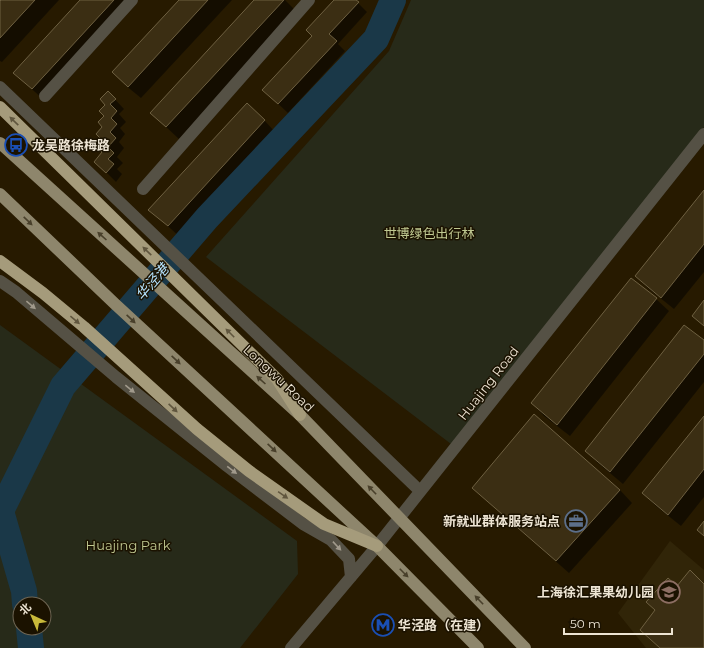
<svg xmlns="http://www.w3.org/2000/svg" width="704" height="648" font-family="Montserrat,'Noto Sans SC',sans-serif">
<rect width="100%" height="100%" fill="#271a00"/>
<path fill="#312508" d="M 670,541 L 704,570 L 704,648 L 646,648 L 618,613 Z"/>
<path fill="#272a19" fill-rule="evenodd" d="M 411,0 L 704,0 L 704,127 L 455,447 L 206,257 L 389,51 Z
M 0,325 L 297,541 L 298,574 L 240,648 L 0,648 ZM 20,604 L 44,604 L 44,628 L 20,628 Z"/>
<path fill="#0007" d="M 3,0 L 59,0 L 2,62 L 0,61 L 0,3 Z
M 82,0 L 138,0 L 45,101 L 14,73 Z
M 180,0 L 232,0 L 141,98 L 125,85 Z
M 256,0 L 285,0 L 297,12 L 179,139 L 151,113 Z
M 336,0 L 355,0 L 367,12 L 338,44 L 345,51 L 288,113 L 273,99 Z
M 108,92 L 124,109 L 119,114 L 126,122 L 120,128 L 125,134 L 119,142 L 124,148 L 117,157 L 123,163 L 117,169 L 122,174 L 116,182 L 96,162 L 104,152 L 103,127 Z
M 264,120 L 276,133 L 181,238 L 150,210 Z
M 704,191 L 704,272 L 674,309 L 649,289 L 636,276 Z
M 631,279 L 656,299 L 669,311 L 570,436 L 544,416 L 532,403 Z
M 704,341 L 704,382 L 623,484 L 598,463 L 586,451 Z
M 534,416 L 620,490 L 632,503 L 569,573 L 486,500 L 474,488 Z
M 704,417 L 704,497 L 681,526 L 656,506 L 643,493 Z"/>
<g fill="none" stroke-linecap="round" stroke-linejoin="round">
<path stroke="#1a3848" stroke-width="26" d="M 25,604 L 24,591 L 1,511 L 63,386 L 207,218 L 376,39 L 393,0
M 29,628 L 31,648"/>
</g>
<path fill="#3b2e13" stroke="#6e6041" d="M 1,0 L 35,0 L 0,38 L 0,1 Z
M 80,0 L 114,0 L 32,89 L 13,73 Z
M 179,0 L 208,0 L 128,87 L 112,72 Z
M 254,0 L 284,0 L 166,127 L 150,113 Z
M 334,0 L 356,0 L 359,2 L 329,34 L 337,41 L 278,104 L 262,90 L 312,36 L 306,30 Z
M 108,91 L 116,99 L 110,104 L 117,111 L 111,118 L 117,124 L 110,132 L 116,138 L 108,147 L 114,153 L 108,159 L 114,164 L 106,173 L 94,162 L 102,152 L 96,146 L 102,140 L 96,134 L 102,127 L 98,122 L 104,116 L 99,111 L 105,105 L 100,99 Z
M 247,103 L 265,120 L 168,226 L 148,210 Z
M 704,190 L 704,244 L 661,298 L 635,276 Z
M 631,278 L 657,298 L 557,425 L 531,403 Z
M 704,300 L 704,326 L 692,316 Z
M 684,325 L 704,340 L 704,354 L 610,472 L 585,451 Z
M 534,414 L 620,490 L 556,561 L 472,488 Z
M 704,416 L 704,469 L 668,515 L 642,493 Z
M 704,521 L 704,536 L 697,530 Z
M 690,570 L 704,584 L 704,648 L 660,648 L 640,630 L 655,610 L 646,602 L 668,578 L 677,586 Z"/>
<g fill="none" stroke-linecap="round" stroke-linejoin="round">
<path stroke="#555145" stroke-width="12" d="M 0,87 L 420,491
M 45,96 L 132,0
M 143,189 L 309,0
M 0,281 L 16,292 L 116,377 L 227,466 L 303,524 L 331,540 L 349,559 L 351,577
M 291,648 L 377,546 L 704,134"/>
<path stroke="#8e866c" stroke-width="12" d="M 0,143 L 300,415 L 525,648
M 0,194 L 115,304 L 377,546 L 478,648"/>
<path stroke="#a59b7b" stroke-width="12" d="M 0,107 L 277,379 L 300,415
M 0,261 L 43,293 L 84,327 L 197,429 L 249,471 L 324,524 L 377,546"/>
</g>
<defs><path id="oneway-solid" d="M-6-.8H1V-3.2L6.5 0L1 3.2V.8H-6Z"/></defs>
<g fill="#60563e">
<use href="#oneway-solid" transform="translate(14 121) rotate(-136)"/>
<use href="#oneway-solid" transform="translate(147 251) rotate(-136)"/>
<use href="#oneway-solid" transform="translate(75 320) rotate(40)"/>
<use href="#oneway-solid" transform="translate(230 333) rotate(-135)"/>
<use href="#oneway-solid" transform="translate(173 408) rotate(43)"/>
<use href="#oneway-solid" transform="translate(283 495) rotate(35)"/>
</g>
<g fill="#49402b">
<use href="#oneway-solid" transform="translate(28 221) rotate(44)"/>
<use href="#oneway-solid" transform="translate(102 236) rotate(-138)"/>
<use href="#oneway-solid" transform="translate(131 319) rotate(43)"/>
<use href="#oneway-solid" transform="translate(176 360) rotate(43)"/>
<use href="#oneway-solid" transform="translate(261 380) rotate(-138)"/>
<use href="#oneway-solid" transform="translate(272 448) rotate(43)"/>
<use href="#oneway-solid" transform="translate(372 490) rotate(-134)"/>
<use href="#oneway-solid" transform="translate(404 573) rotate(45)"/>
<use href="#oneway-solid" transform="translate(479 600) rotate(-134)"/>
</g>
<g fill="#a19a8c">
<use href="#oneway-solid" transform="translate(31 305) rotate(40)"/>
<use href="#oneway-solid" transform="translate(130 389) rotate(39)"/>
<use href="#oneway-solid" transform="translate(232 470) rotate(37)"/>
<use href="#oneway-solid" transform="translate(337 546) rotate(47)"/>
</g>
<defs>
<g id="bus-ring" transform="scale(1.15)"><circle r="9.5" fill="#1b1200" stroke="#1a4fb4" stroke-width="1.5"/><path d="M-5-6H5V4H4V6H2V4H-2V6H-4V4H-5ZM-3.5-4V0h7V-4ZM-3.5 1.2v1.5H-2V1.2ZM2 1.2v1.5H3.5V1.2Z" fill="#1a4fb4"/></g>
<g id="office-ring" transform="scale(1.15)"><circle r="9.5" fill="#1b1200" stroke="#5c6f8a" stroke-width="1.5"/><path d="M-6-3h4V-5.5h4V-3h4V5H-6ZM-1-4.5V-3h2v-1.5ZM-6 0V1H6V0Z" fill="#5c6f8a"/></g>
<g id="school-ring" transform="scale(1.15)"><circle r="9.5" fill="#1b1200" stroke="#8d6e63" stroke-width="1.5"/><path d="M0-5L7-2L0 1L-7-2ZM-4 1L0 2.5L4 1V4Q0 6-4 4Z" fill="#8d6e63"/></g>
<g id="metro-ring" transform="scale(1.15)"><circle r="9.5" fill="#1b1200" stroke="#1a4fb4" stroke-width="1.5"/><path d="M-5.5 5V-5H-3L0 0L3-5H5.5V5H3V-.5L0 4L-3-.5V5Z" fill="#1a4fb4"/></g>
</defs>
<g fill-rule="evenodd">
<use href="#bus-ring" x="16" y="145"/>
<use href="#office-ring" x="576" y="521"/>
<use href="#school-ring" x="669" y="592"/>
<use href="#metro-ring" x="383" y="625"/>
</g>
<g text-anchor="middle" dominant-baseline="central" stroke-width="3" stroke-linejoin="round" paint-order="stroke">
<g font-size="13" font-weight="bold" fill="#ede4d3" stroke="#1b1200" text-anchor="start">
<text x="32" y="145">龙吴路徐梅路</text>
<text x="560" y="521" text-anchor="end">新就业群体服务站点</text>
<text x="654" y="592" text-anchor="end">上海徐汇果果幼儿园</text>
<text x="398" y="625">华泾路（在建）</text>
</g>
<g font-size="13" fill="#c0c991" stroke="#1b1200">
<text x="429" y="233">世博绿色出行林</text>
<text x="128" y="545">Huajing Park</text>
</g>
<g font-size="13" fill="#ede4d3" stroke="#1b1200">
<text transform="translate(279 378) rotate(43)">Longwu Road</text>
<text transform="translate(488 383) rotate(-52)">Huajing Road</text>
</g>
<g font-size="14" font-style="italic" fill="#b5e3fe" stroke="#1b1200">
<text transform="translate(152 282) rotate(-49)">华泾港</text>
</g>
</g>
<g transform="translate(32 616) rotate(316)"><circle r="19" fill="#1b1200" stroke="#6f6654"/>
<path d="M0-3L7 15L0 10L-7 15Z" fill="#caba3a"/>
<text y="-6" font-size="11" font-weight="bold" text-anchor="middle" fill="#ede4d3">北</text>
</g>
<path d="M564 628v6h108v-6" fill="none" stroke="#ede4d3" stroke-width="2"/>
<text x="570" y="628" font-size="12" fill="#ede4d3" stroke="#1b1200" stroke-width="3" paint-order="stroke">50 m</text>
</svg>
